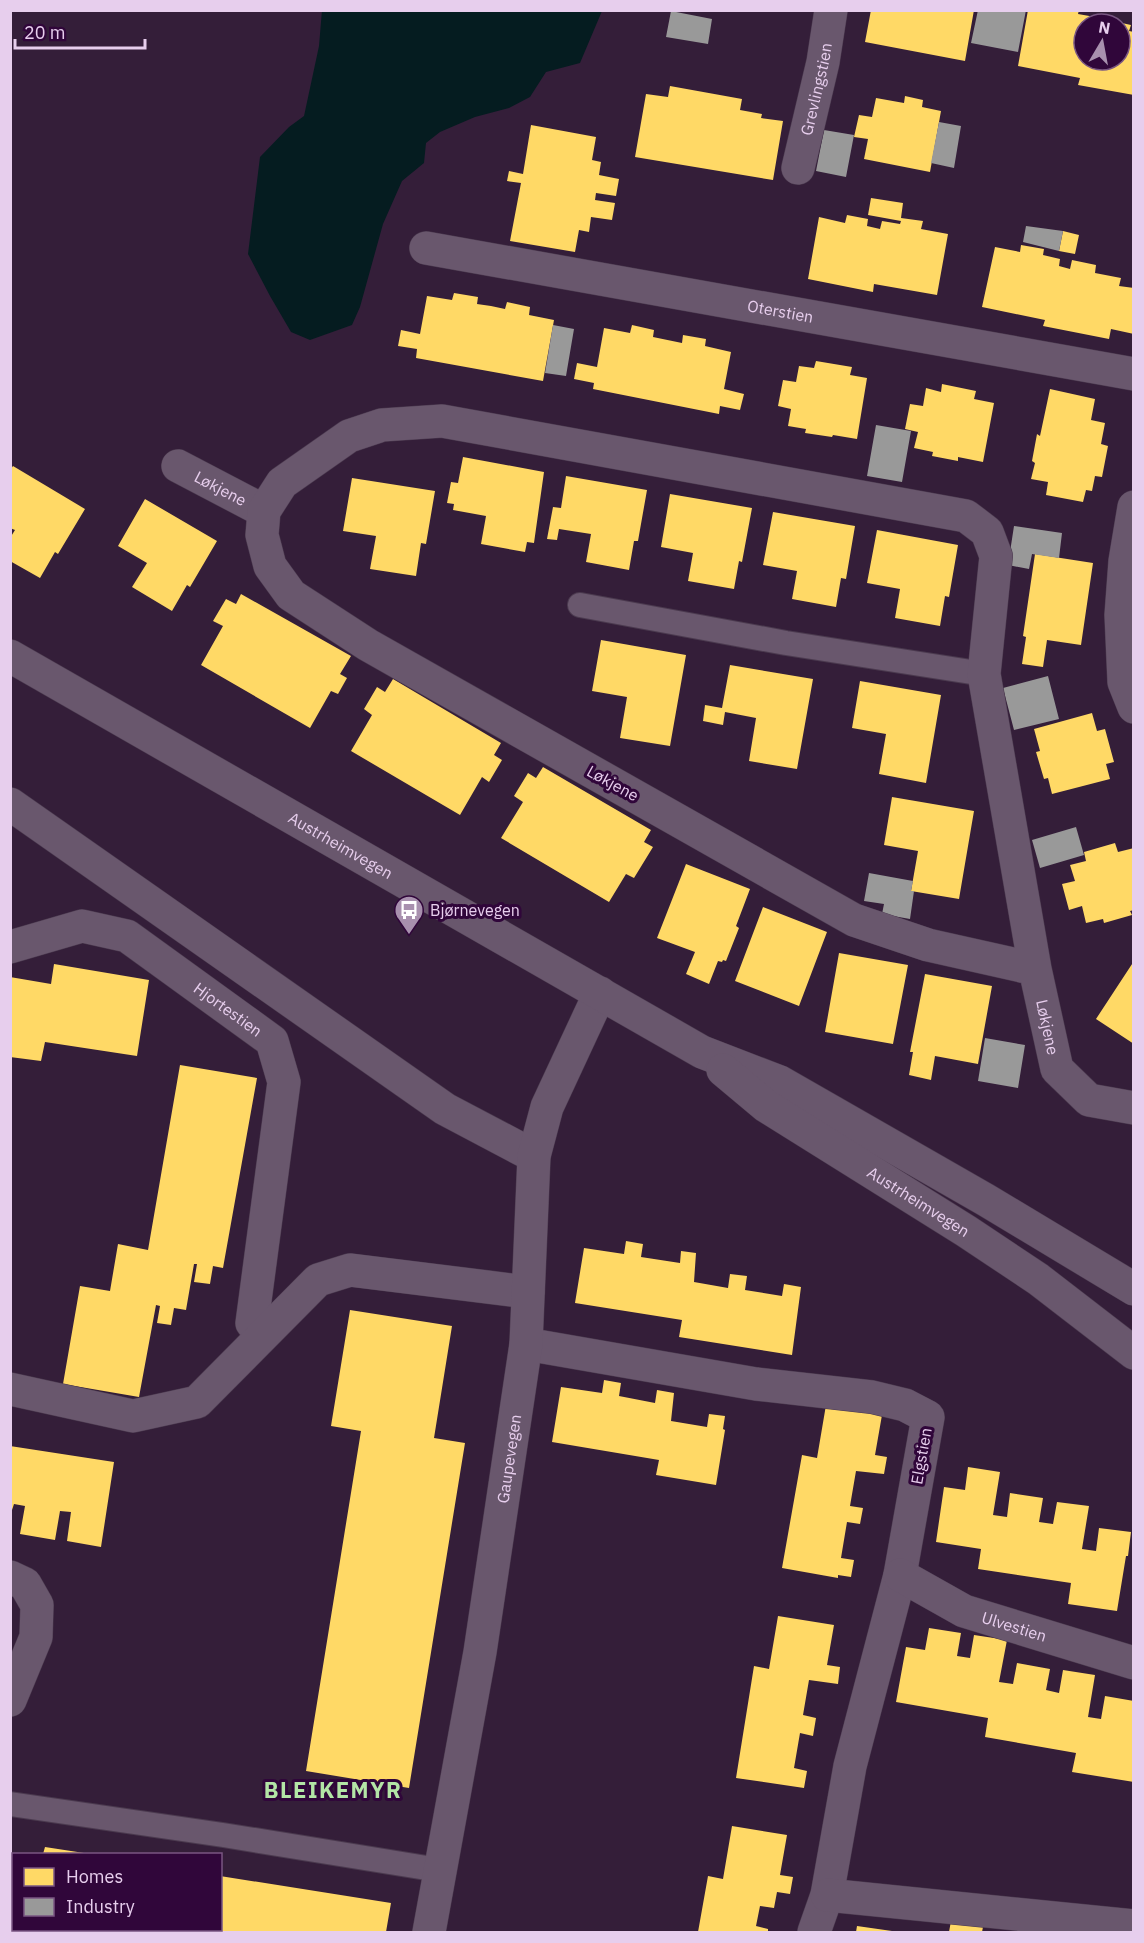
<svg xmlns="http://www.w3.org/2000/svg" width="1144" height="1943" font-family="'IBM Plex Sans',sans-serif">
<rect width="100%" height="100%" fill="#341e39"/>
<path fill="#051c20" d="M 322,10 L 602,11 L 580,63 L 546,72 L 530,97 L 509,108 L 475,117 L 440,132 L 426,143 L 424,163 L 402,181 L 383,224 L 360,307 L 352,325 L 310,340 L 291,332 L 270,296 L 248,254 L 260,157 L 289,127 L 304,116 L 319,46 Z"/>
<path fill="#ffd966" d="M 871,10 L 974,10 L 965,61 L 865,42 Z
M 1028,10 L 1079,10 L 1078,14 L 1095,17 L 1094,24 L 1084,24 L 1084,60 L 1120,60 L 1120,24 L 1107,24 L 1108,20 L 1131,25 L 1129,31 L 1134,32 L 1134,95 L 1078,85 L 1080,78 L 1018,66 Z
M 670,86 L 742,99 L 740,110 L 762,114 L 761,118 L 783,121 L 773,180 L 635,157 L 646,94 L 668,97 Z
M 905,96 L 923,100 L 922,107 L 941,111 L 930,172 L 864,159 L 868,139 L 854,137 L 859,115 L 872,117 L 876,98 L 904,103 Z
M 531,125 L 596,137 L 592,160 L 601,162 L 599,175 L 619,179 L 616,196 L 596,193 L 595,200 L 615,203 L 612,220 L 591,217 L 589,232 L 579,230 L 575,252 L 510,241 L 521,183 L 507,181 L 509,171 L 523,174 Z
M 871,198 L 903,203 L 901,218 L 923,221 L 921,229 L 948,234 L 937,295 L 874,284 L 873,292 L 808,279 L 819,217 L 845,223 L 847,215 L 868,219 L 867,226 L 880,229 L 882,221 L 900,224 L 901,221 L 868,215 Z
M 1063,231 L 1079,235 L 1075,254 L 1059,251 Z
M 1021,245 L 1044,249 L 1043,255 L 1060,259 L 1059,266 L 1070,269 L 1072,260 L 1096,265 L 1095,273 L 1121,278 L 1119,286 L 1134,288 L 1134,334 L 1111,329 L 1109,339 L 1043,326 L 1045,320 L 982,307 L 995,247 L 1020,252 Z
M 454,293 L 478,297 L 477,304 L 491,306 L 505,309 L 507,302 L 530,307 L 529,315 L 554,320 L 543,381 L 416,358 L 417,349 L 398,346 L 401,330 L 420,334 L 427,296 L 452,300 Z
M 632,325 L 654,330 L 653,337 L 682,343 L 683,335 L 706,339 L 705,346 L 731,352 L 724,389 L 744,394 L 740,410 L 720,406 L 719,414 L 593,389 L 594,383 L 574,379 L 577,363 L 597,367 L 604,328 L 630,333 Z
M 816,361 L 852,367 L 850,375 L 867,378 L 857,439 L 833,435 L 832,437 L 805,433 L 806,429 L 788,426 L 791,409 L 778,406 L 783,380 L 796,382 L 799,366 L 814,368 Z
M 942,384 L 976,391 L 974,399 L 994,403 L 983,462 L 958,457 L 958,461 L 932,456 L 933,452 L 914,448 L 918,432 L 905,429 L 910,404 L 923,406 L 926,388 L 941,392 Z
M 1050,389 L 1095,399 L 1091,420 L 1105,423 L 1101,444 L 1108,446 L 1102,477 L 1095,476 L 1092,491 L 1086,490 L 1083,502 L 1046,495 L 1048,482 L 1031,479 L 1035,463 L 1032,461 L 1037,434 L 1040,436 Z
M 463,457 L 544,472 L 534,543 L 527,542 L 525,552 L 481,544 L 486,516 L 453,510 L 454,504 L 447,503 L 451,482 L 458,483 Z
M 13,466 L 85,509 L 58,554 L 55,552 L 40,578 L 10,561 L 10,538 L 15,530 L 10,528 L 10,470 Z
M 566,476 L 647,490 L 638,541 L 634,541 L 629,570 L 586,562 L 591,534 L 559,529 L 557,540 L 547,539 L 553,507 L 561,508 Z
M 352,478 L 435,491 L 426,544 L 421,543 L 416,576 L 370,569 L 376,536 L 343,531 Z
M 670,494 L 752,508 L 742,562 L 739,561 L 734,589 L 688,581 L 693,553 L 661,547 Z
M 145,499 L 217,541 L 190,587 L 187,585 L 172,611 L 132,587 L 147,563 L 118,546 Z
M 773,512 L 855,526 L 846,579 L 841,578 L 836,607 L 792,599 L 797,571 L 763,565 Z
M 877,530 L 958,545 L 949,597 L 945,596 L 940,626 L 895,618 L 900,589 L 867,583 Z
M 1035,554 L 1093,563 L 1081,645 L 1047,640 L 1043,667 L 1022,664 L 1026,637 L 1023,636 Z
M 241,594 L 351,656 L 340,674 L 347,678 L 338,694 L 331,691 L 310,728 L 201,665 L 223,626 L 213,621 L 226,599 L 236,604 Z
M 601,640 L 686,655 L 670,746 L 620,738 L 627,697 L 592,691 Z
M 730,665 L 813,679 L 797,769 L 749,761 L 756,718 L 725,712 L 723,725 L 703,721 L 705,705 L 722,708 Z
M 393,679 L 501,743 L 494,755 L 502,760 L 489,782 L 482,777 L 460,815 L 351,751 L 372,715 L 364,709 L 377,687 L 385,692 Z
M 860,681 L 941,695 L 926,783 L 879,774 L 886,734 L 852,728 Z
M 1092,713 L 1097,731 L 1105,729 L 1114,762 L 1106,764 L 1110,779 L 1052,794 L 1048,778 L 1044,779 L 1036,752 L 1040,751 L 1034,729 Z
M 543,767 L 651,830 L 644,842 L 653,847 L 634,878 L 626,874 L 609,902 L 501,838 L 523,802 L 514,796 L 528,773 L 536,778 Z
M 892,797 L 974,811 L 959,899 L 911,891 L 918,851 L 884,845 Z
M 1115,843 L 1118,852 L 1134,848 L 1134,910 L 1130,911 L 1132,915 L 1104,923 L 1103,919 L 1086,923 L 1082,906 L 1069,910 L 1062,884 L 1075,881 L 1070,865 L 1086,861 L 1084,852 Z
M 686,864 L 750,889 L 736,926 L 739,928 L 726,961 L 723,960 L 722,962 L 718,961 L 709,984 L 686,974 L 695,952 L 657,938 Z
M 763,907 L 827,932 L 799,1006 L 735,981 Z
M 839,953 L 908,965 L 893,1044 L 825,1032 Z
M 1134,961 L 1134,1044 L 1096,1019 Z
M 54,964 L 149,980 L 137,1056 L 45,1042 L 41,1061 L 10,1057 L 10,977 L 51,984 Z
M 925,974 L 992,986 L 978,1064 L 935,1056 L 931,1080 L 909,1075 L 913,1052 L 910,1052 Z
M 180,1065 L 257,1078 L 223,1268 L 213,1266 L 210,1284 L 194,1282 L 197,1264 L 194,1264 L 186,1310 L 174,1308 L 171,1325 L 157,1323 L 160,1306 L 156,1305 L 139,1397 L 63,1384 L 80,1286 L 110,1291 L 118,1244 L 148,1250 Z
M 626,1241 L 643,1244 L 641,1257 L 680,1263 L 681,1251 L 696,1253 L 694,1282 L 728,1288 L 730,1274 L 747,1276 L 745,1290 L 782,1296 L 784,1284 L 801,1287 L 792,1355 L 679,1337 L 682,1320 L 575,1303 L 584,1248 L 624,1254 Z
M 350,1310 L 452,1326 L 434,1438 L 465,1443 L 409,1788 L 306,1771 L 361,1431 L 331,1426 Z
M 604,1380 L 621,1383 L 619,1396 L 655,1403 L 657,1390 L 674,1393 L 671,1421 L 707,1427 L 709,1414 L 725,1416 L 723,1429 L 725,1430 L 716,1485 L 656,1475 L 659,1460 L 552,1442 L 561,1387 L 602,1393 Z
M 826,1405 L 882,1415 L 875,1455 L 887,1457 L 884,1474 L 856,1471 L 850,1506 L 863,1508 L 860,1524 L 847,1522 L 841,1558 L 854,1560 L 851,1577 L 838,1575 L 838,1578 L 782,1568 L 802,1455 L 817,1458 Z
M 10,1446 L 114,1462 L 101,1547 L 67,1541 L 71,1512 L 60,1511 L 55,1540 L 20,1534 L 25,1506 L 14,1504 L 10,1516 Z
M 968,1467 L 1000,1472 L 993,1515 L 1007,1517 L 1010,1493 L 1043,1498 L 1039,1522 L 1053,1524 L 1057,1502 L 1089,1506 L 1082,1549 L 1096,1551 L 1099,1528 L 1131,1532 L 1128,1556 L 1126,1556 L 1117,1611 L 1068,1604 L 1071,1583 L 978,1569 L 981,1549 L 936,1542 L 944,1487 L 965,1490 Z
M 778,1616 L 834,1625 L 827,1665 L 840,1667 L 838,1684 L 809,1680 L 803,1715 L 816,1718 L 813,1736 L 800,1733 L 794,1768 L 807,1771 L 804,1788 L 736,1778 L 754,1666 L 769,1669 Z
M 929,1628 L 961,1633 L 957,1656 L 970,1658 L 974,1635 L 1007,1640 L 999,1682 L 1013,1684 L 1017,1663 L 1050,1669 L 1046,1690 L 1059,1693 L 1063,1670 L 1095,1675 L 1088,1717 L 1101,1719 L 1105,1696 L 1134,1701 L 1134,1782 L 1072,1772 L 1076,1753 L 985,1737 L 988,1718 L 896,1702 L 906,1647 L 925,1650 Z
M 732,1826 L 787,1835 L 780,1875 L 793,1877 L 790,1894 L 777,1892 L 774,1908 L 760,1906 L 756,1926 L 768,1929 L 768,1932 L 698,1932 L 708,1876 L 723,1879 Z
M 45,1847 L 84,1853 L 84,1854 L 43,1854 Z
M 220,1876 L 391,1903 L 386,1932 L 30,1932 L 31,1930 L 220,1930 Z
M 951,1921 L 983,1927 L 982,1932 L 949,1932 Z
M 857,1926 L 892,1931 L 892,1932 L 856,1932 Z"/>
<path fill="#999" d="M 978,10 L 1026,10 L 1018,52 L 971,43 Z
M 671,11 L 712,19 L 708,44 L 666,37 Z
M 939,122 L 961,126 L 954,168 L 931,163 Z
M 824,130 L 854,135 L 846,177 L 816,171 Z
M 1026,226 L 1063,231 L 1059,251 L 1023,242 Z
M 553,325 L 574,329 L 566,376 L 545,373 Z
M 876,425 L 911,431 L 902,482 L 867,476 Z
M 1014,526 L 1062,533 L 1059,558 L 1032,554 L 1029,569 L 1008,565 Z
M 1048,676 L 1059,719 L 1014,730 L 1003,688 Z
M 1076,827 L 1084,855 L 1040,868 L 1032,840 Z
M 869,873 L 913,881 L 911,891 L 914,891 L 910,919 L 882,914 L 884,904 L 864,901 Z
M 985,1038 L 1025,1045 L 1018,1088 L 978,1081 Z"/>
<g fill="none" stroke-linecap="round" stroke-linejoin="round">
<g stroke="#4b3a4f" stroke-width="26">
<path id="service" d="M 580,605 L 786,643 L 984,674
M 10,1804 L 223,1835 L 439,1870"/>
</g>
<g stroke="#4b3a4f" stroke-width="34">
<g id="minor">
<path id="s1" d="M 798,168 L 823,62 L 831,10"/>
<path id="s2" d="M 426,248 L 1134,374"/>
<path id="s3" d="M 178,466 L 264,511"/>
<path d="M 1134,507 L 1125,561 L 1121,615 L 1124,682 L 1134,707"/>
<path d="M 10,804 L 445,1109 L 534,1156"/>
<path id="s4" d="M 10,947 L 82,926 L 127,936 L 272,1041 L 284,1082 L 252,1323 L 262,1335"/>
<path id="s5" d="M 1035,969 L 928,945 L 854,920 L 368,645 L 291,595 L 270,566 L 262,535 L 264,511 L 282,483 L 349,436 L 382,425 L 442,421 L 966,516 L 987,532 L 996,556 L 984,674 L 1035,969 L 1057,1069 L 1089,1100 L 1134,1108"/>
<path d="M 526,1344 L 756,1384 L 872,1397 L 905,1405 L 928,1417 L 900,1575 L 850,1766 L 827,1895 L 814,1932"/>
<path d="M 10,1389 L 133,1416 L 197,1402 L 318,1280 L 350,1270 L 528,1292"/>
<path id="s6" d="M 900,1575 L 964,1611 L 1134,1663"/>
<path d="M 10,1577 L 25,1584 L 37,1605 L 36,1637 L 10,1700"/>
<path d="M 827,1895 L 1134,1926"/>
<path id="s7" d="M 429,1932 L 480,1652 L 526,1344 L 534,1156 L 547,1107 L 600,993"/>
</g>
</g>
<g stroke="#4b3a4f" stroke-width="34">
<g id="secondary">
<path id="s8" d="M 10,656 L 702,1052 L 780,1082 L 986,1200 L 1134,1289"/>
<path id="s9" d="M 723,1070 L 766,1106 L 966,1231 L 1038,1279 L 1134,1353"/>
</g>
</g>
<use href="#service" stroke="#69576d" stroke-width="24"/>
<use href="#minor" stroke="#69576d" stroke-width="33"/>
<use href="#secondary" stroke="#69576d" stroke-width="33"/>
</g>
<defs>
<g id="bus-pin" transform="scale(1.5)"><path d="M0 17L-7.5 6A9.5 9.5 0 1 1 7.5 6Z" fill="#a890ae" stroke="#30063a"/><path d="M-5-6H5V4H4V6H2V4H-2V6H-4V4H-5ZM-3.5-4V0h7V-4ZM-3.5 1.2v1.5H-2V1.2ZM2 1.2v1.5H3.5V1.2Z" fill="#fff"/></g>
</defs>
<g fill-rule="evenodd">
<use href="#bus-pin" x="409" y="910"/>
</g>
<g text-anchor="middle" dominant-baseline="central" stroke-width="6" stroke-linejoin="round" paint-order="stroke">
<g font-size="16" fill="#e7ceed" stroke="#30063a">
<text stroke="none"><textPath href="#s1" startOffset="81">Grevlingstien</textPath></text>
<text stroke="none"><textPath href="#s2" startOffset="360">Oterstien</textPath></text>
<text stroke="none"><textPath href="#s3" startOffset="48">Løkjene</textPath></text>
<text transform="translate(613 783) rotate(29)">Løkjene</text>
<text stroke="none"><textPath href="#s8" startOffset="381">Austrheimvegen</textPath></text>
<text stroke="none"><textPath href="#s4" startOffset="246">Hjortestien</textPath></text>
<text stroke="none"><textPath href="#s5" startOffset="2202">Løkjene</textPath></text>
<text stroke="none"><textPath href="#s9" startOffset="236">Austrheimvegen</textPath></text>
<text transform="translate(921 1456) rotate(-80)">Elgstien</text>
<text stroke="none"><textPath href="#s7" startOffset="480">Gaupevegen</textPath></text>
<text stroke="none"><textPath href="#s6" startOffset="126">Ulvestien</textPath></text>
</g>
<g font-size="16" fill="#e7ceed" stroke="#30063a" text-anchor="start">
<text x="430" y="910">Bjørnevegen</text>
</g>
<g font-size="22" font-weight="bold" letter-spacing="1.5" fill="#b3e5a6" stroke="#30063a">
<text x="333" y="1789">BLEIKEMYR</text>
</g>
</g>
<rect width="1144" height="1943" fill="none" stroke="#e7ceed" stroke-width="24"/>
<rect x="12" y="1853" width="210" height="78" fill="#30063a" stroke="#795682" stroke-width="1.5"/>
<rect x="24" y="1868" width="30" height="18" fill="#ffd966" stroke="#795682" stroke-width="1.5"/>
<text x="66" y="1883" font-size="18" fill="#e7ceed">Homes</text>
<rect x="24" y="1898" width="30" height="18" fill="#999999" stroke="#795682" stroke-width="1.5"/>
<text x="66" y="1913" font-size="18" fill="#e7ceed">Industry</text>
<g transform="translate(1102 42) rotate(10)"><circle r="28" fill="#30063a" stroke="#795682" stroke-width="1.5"/>
<path d="M0-4.5L10 22L0 15L-10 22Z" fill="#a890ae"/>
<text y="-9" font-size="16" font-weight="bold" text-anchor="middle" fill="#e7ceed">N</text>
</g>
<path d="M15 39v9h130v-9" fill="none" stroke="#e7ceed" stroke-width="3"/>
<text x="24" y="39" font-size="18" fill="#e7ceed" stroke="#30063a" stroke-width="4.5" paint-order="stroke">20 m</text>
</svg>
